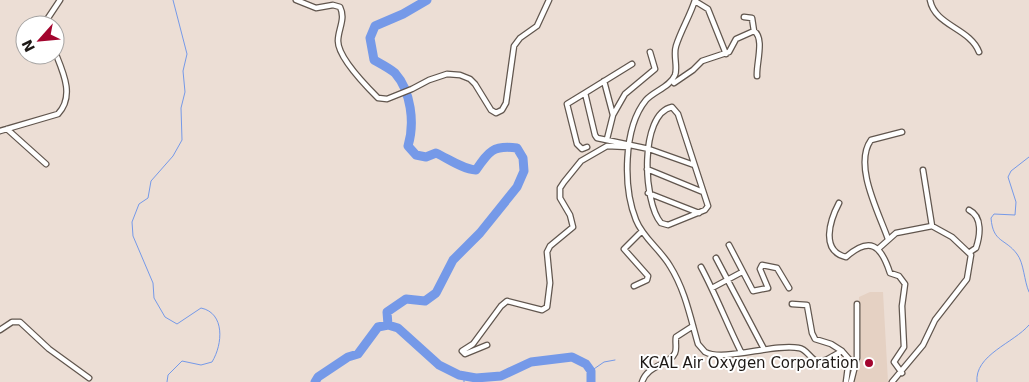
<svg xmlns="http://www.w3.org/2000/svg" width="1029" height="382" font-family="'DejaVu Sans',sans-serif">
<rect width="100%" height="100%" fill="#ecded5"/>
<path fill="#e5d1c3" d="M 870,292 L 883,292 L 888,382 L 851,382 L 858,362 L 859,297 Z"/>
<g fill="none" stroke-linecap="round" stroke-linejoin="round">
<path stroke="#7599e8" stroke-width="1" d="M 1029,157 L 1011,171 L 1008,177 L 1016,202 L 1015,215 L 994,214 L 991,218 C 993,243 1005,238 1017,254 C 1024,263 1024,281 1029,292
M 591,371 L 604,362 L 615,360
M 167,382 L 168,375 L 182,361 L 201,365 L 212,362 C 223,344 225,313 201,308 L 177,324 L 165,317 L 154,298 L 153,283 L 133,236 L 132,222 L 139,204 L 148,198 L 151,181 L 173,156 L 182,140 L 181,108 L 185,92 L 183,71 L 187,54 L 173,0
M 464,382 L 464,376
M 977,382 C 974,355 1014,343 1029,325"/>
<path stroke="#7599e8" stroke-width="9" d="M 388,325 L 387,312 L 406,299 L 425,301 L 436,293 L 453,260 L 480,233 L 517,187 L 524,171 L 523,158 L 517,148 C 493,145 489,151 476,170 C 462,169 449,159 436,153 L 426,157 L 416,155 L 408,146 C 415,123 411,91 395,73 C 389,68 381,64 374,60 L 370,38 L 375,26 L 403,14 L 427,0
M 315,382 L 318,377 L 348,357 L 358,354 L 378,327 L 388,325 L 398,328 L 439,365 L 459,375 L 476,378 L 501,376 L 531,362 L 572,357 L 586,364 L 591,371 L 591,382"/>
<g stroke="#61564e" stroke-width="7">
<path id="street" d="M 296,0 L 316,8 L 333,5 L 340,7 C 346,19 338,29 338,41 C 338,57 366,86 378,98 L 387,99 L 412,89 L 429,80 L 447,74 L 460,75 L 470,79 L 475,84 L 491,110 L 496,113 L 502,110 L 506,103 L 514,46 L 520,38 L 537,26 L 549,0
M 695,0 C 690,16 681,30 676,46 C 673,55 678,67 675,75 C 670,87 654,91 646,100 C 623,128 623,188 636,220 C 643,238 660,249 670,266 C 685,290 690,316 698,344 L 705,352 C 724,362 774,343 799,348 C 807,349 810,359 818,362 L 826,360 L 842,351 L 849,359 L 846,382
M 930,0 C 935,26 970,28 979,52
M 695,1 L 708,9 L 726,54
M 744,17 L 752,18 L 754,31
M 48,25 L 48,18 L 60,0
M 632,64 L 585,93 L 595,135 L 597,138 L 649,149 L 694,165
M 604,81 L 613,115
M 674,83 L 693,70 L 702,61 L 729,52 L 736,39 L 754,31 C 765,38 756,64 757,76
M 585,93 L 567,104 L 577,144 L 582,149 L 587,147
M 672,107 L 678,114 L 708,206 L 705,210 L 668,225 L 661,223 C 643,202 639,114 672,107 Z
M 7,129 L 46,164
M 0,131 L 58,114 C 75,96 63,72 55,52
M 607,139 L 613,115 L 625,94 L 655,69 L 650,52
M 647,169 L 703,192
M 923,170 L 932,226
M 648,193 L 699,213
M 839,203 C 830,220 820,251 846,257 C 870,236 881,245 890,273 L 899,276 L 905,284 L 902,306 L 904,347 L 894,362 L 902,373
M 969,210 C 983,217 980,236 976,248 L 970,252
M 888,239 C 879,213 853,165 871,140 L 902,132
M 729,245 L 753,291 L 768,288 L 760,269 L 762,265 L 777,268 L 789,288
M 878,249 L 896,233 L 932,226 L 952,237 L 971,255 L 967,279 L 935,320 L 923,345 L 892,382
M 716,258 L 764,349
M 701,267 C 716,295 727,324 741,352
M 634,286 L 647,280 L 648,276 L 624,249 L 642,231
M 712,288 L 742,272
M 792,304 L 807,305 L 812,333 L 815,339 L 831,344 L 842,351
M 0,330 L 12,322 L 20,322 L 49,349 L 89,378
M 487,345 L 465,354 L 462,351 L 473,344 L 501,306 L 507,301 L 542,310 L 547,307 L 550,283 L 547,252 L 550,246 L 573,227 L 570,215 L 560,198 L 560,188 L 564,182 L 581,161 L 607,146 L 628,147
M 642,382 C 648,364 669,366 675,353 C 677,349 675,342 676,337 L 693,326
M 851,382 L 857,358 L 857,304"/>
</g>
<use href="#street" stroke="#fff" stroke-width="4.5"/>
</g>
<circle fill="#a3052e" stroke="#fff" stroke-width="2" cx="869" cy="363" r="5"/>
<g text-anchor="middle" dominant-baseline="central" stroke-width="4" stroke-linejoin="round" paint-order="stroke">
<g font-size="15" fill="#1e1916" stroke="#fff" text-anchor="end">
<text x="859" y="363">KCAL Air Oxygen Corporation</text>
</g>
</g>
<g transform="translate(40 40) rotate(243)"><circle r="24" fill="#ffffff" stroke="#a5a3a2"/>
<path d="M0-4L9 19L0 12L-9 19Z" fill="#a3052e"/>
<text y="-8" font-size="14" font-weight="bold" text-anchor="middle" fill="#1e1916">N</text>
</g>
</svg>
